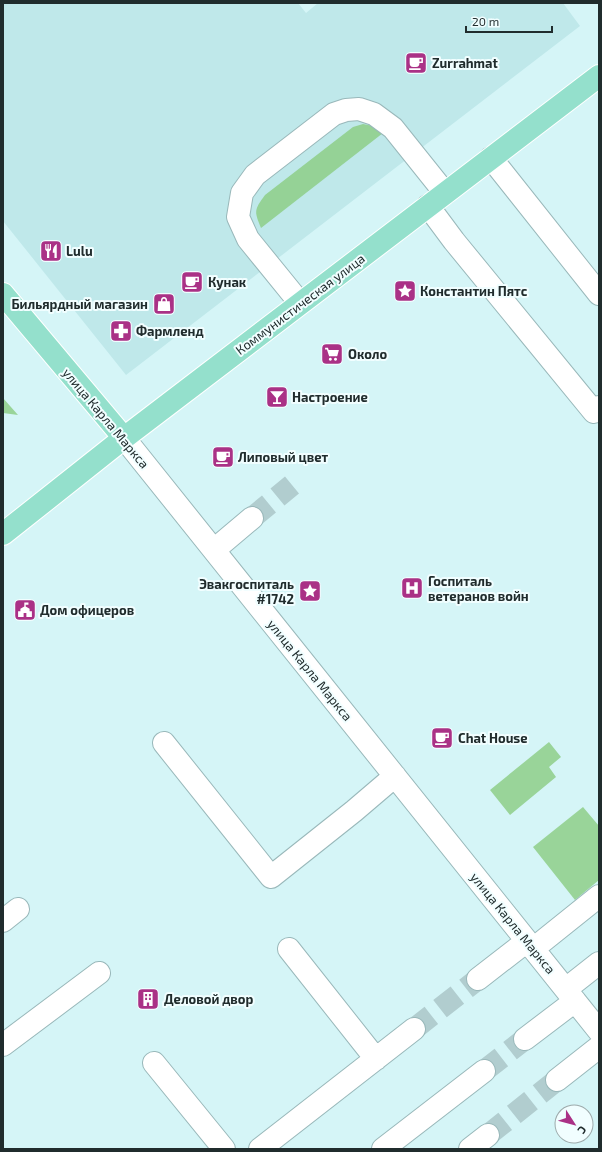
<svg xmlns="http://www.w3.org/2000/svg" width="602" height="1152" font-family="'Exo 2',sans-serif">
<rect width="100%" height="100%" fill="#d5f5f7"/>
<path fill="#bfe8ea" d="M 3,3 L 298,3 L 306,13 L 318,3 L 563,3 L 580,26 L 126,375 L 3,221 Z"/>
<path fill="#99d499" d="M 3,398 L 18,415 L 3,413 Z
M 549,742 L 561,757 L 549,767 L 556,777 L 510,815 L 490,790 Z
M 583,807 L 599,826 L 599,880 L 575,900 L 533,847 Z"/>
<path fill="#95d296" d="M 363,124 L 373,126 L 383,133 L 261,228 C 254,211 254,210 265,195 L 353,127 Z"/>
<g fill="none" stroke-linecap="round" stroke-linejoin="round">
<path stroke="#b1cdcf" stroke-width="22" stroke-dasharray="22 11" stroke-linecap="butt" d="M 252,518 L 292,485
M 414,1029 L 478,979
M 484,1071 L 525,1039
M 488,1135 L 557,1080"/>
<g stroke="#99b8ba" stroke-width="24">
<path id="minor" d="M 491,158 L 599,294
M 428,206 L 454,241 L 594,412 L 599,407
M 300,303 L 248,239 L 238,217 L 242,193 L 255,175 L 334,114 L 346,110 L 359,109 L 374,114 L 393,128 L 445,193
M 124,438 L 599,1031
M 214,550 L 252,518
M 164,743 L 271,877 L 354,811 L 395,776
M 3,921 L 18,909
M 289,949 L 376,1059
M 533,949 L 599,896
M 478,979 L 527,941
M 566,989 L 599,963
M 525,1039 L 575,1001
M 3,1045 L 99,973
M 154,1063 L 224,1149
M 557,1080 L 599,1047
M 260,1149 L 414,1029
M 383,1149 L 484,1071
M 470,1149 L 488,1135"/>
</g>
<g stroke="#fff" stroke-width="24">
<path id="major" d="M 3,294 L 124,438
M 3,534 L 124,438 L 599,76"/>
</g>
<use href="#minor" stroke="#fff" stroke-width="22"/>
<use href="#major" stroke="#94e0cc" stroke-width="22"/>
</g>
<defs>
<g id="cafe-square" transform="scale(1.15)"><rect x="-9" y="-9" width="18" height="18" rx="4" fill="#aa3186" stroke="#f1feff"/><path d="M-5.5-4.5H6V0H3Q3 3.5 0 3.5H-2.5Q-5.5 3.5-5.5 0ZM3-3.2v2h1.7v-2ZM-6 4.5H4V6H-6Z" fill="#fff"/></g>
<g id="restaurant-square" transform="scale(1.15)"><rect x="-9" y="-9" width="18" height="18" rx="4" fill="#aa3186" stroke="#f1feff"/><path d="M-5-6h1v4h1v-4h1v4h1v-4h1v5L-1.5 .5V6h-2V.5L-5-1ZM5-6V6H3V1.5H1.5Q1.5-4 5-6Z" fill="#fff"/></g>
<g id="sight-square" transform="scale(1.15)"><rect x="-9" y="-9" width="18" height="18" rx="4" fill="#aa3186" stroke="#f1feff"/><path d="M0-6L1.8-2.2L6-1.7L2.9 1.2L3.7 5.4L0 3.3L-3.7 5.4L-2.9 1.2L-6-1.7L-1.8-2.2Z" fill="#fff"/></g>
<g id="shop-square" transform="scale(1.15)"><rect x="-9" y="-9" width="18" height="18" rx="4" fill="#aa3186" stroke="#f1feff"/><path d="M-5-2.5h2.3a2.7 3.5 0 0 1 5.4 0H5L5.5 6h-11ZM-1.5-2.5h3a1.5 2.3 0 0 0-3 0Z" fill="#fff"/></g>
<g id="pharmacy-square" transform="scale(1.15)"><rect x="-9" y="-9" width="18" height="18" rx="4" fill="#aa3186" stroke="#f1feff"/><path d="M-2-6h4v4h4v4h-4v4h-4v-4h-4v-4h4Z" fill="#fff"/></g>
<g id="supermarket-square" transform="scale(1.15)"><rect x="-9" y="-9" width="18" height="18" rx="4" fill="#aa3186" stroke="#f1feff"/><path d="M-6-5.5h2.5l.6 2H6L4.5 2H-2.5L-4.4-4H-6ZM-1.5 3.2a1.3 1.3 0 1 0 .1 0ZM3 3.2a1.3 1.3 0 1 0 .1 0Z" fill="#fff"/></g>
<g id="bar-square" transform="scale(1.15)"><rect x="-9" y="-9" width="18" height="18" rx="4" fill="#aa3186" stroke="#f1feff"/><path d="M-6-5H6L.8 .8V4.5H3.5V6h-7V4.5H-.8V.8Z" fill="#fff"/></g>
<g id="hospital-square" transform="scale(1.15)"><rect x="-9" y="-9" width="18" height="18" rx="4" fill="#aa3186" stroke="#f1feff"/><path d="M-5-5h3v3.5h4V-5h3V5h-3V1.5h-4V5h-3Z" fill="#fff"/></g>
<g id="civic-square" transform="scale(1.15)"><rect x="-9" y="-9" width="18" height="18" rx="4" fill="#aa3186" stroke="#f1feff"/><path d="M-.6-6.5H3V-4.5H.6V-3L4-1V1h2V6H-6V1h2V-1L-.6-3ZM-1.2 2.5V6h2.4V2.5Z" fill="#fff"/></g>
<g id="building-square" transform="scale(1.15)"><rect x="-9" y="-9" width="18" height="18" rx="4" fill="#aa3186" stroke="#f1feff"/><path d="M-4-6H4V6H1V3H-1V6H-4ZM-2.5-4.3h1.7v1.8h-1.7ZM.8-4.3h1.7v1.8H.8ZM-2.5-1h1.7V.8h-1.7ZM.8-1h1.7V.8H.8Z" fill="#fff"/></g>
</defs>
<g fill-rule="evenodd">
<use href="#cafe-square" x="416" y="63"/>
<use href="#restaurant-square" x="51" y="251"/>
<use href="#cafe-square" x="192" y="282"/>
<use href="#sight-square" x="405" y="291"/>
<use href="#shop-square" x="164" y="304"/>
<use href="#pharmacy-square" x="121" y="331"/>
<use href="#supermarket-square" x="332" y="354"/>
<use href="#bar-square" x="277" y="397"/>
<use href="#cafe-square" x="223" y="457"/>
<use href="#hospital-square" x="412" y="588"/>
<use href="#sight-square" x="310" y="591"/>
<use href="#civic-square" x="25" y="610"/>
<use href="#cafe-square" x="442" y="738"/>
<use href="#building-square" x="148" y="999"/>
</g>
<g text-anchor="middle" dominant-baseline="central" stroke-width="4" stroke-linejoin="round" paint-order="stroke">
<g font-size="13" font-weight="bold" fill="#202c2d" stroke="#f1feff" text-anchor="start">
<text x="432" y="63">Zurrahmat</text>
<text x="66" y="251">Lulu</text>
<text x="208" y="282">Кунак</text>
<text x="420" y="291">Константин Пятс</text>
<text x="148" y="304" text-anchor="end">Бильярдный магазин</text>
<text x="136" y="331">Фармленд</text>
<text x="348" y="354">Около</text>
<text x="292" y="397">Настроение</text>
<text x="238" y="457">Липовый цвет</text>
<text x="428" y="581">Госпиталь<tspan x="428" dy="15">ветеранов войн</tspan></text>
<text x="294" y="584" text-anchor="end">Эвакгоспиталь<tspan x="294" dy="15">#1742</tspan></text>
<text x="40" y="610">Дом офицеров</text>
<text x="458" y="738">Chat House</text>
<text x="164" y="999">Деловой двор</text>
</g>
<g font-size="13" fill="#202c2d" stroke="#f1feff">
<text transform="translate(300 304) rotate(-37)">Коммунистическая улица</text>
<text transform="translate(106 418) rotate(50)">улица Карла Маркса</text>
<text transform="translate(310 670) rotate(51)">улица Карла Маркса</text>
<text transform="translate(513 923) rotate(51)">улица Карла Маркса</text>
</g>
</g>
<rect width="602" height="1152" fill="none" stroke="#202c2d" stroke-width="8"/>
<g transform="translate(574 1124) rotate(126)"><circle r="19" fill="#f1feff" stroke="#9daaab"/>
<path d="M0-3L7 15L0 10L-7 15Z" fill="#aa3186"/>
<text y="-6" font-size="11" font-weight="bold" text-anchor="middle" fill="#202c2d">С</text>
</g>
<path d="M466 26v6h86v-6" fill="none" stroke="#202c2d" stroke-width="2"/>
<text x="472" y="26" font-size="12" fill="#202c2d" stroke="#f1feff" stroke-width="3" paint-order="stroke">20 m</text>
</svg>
